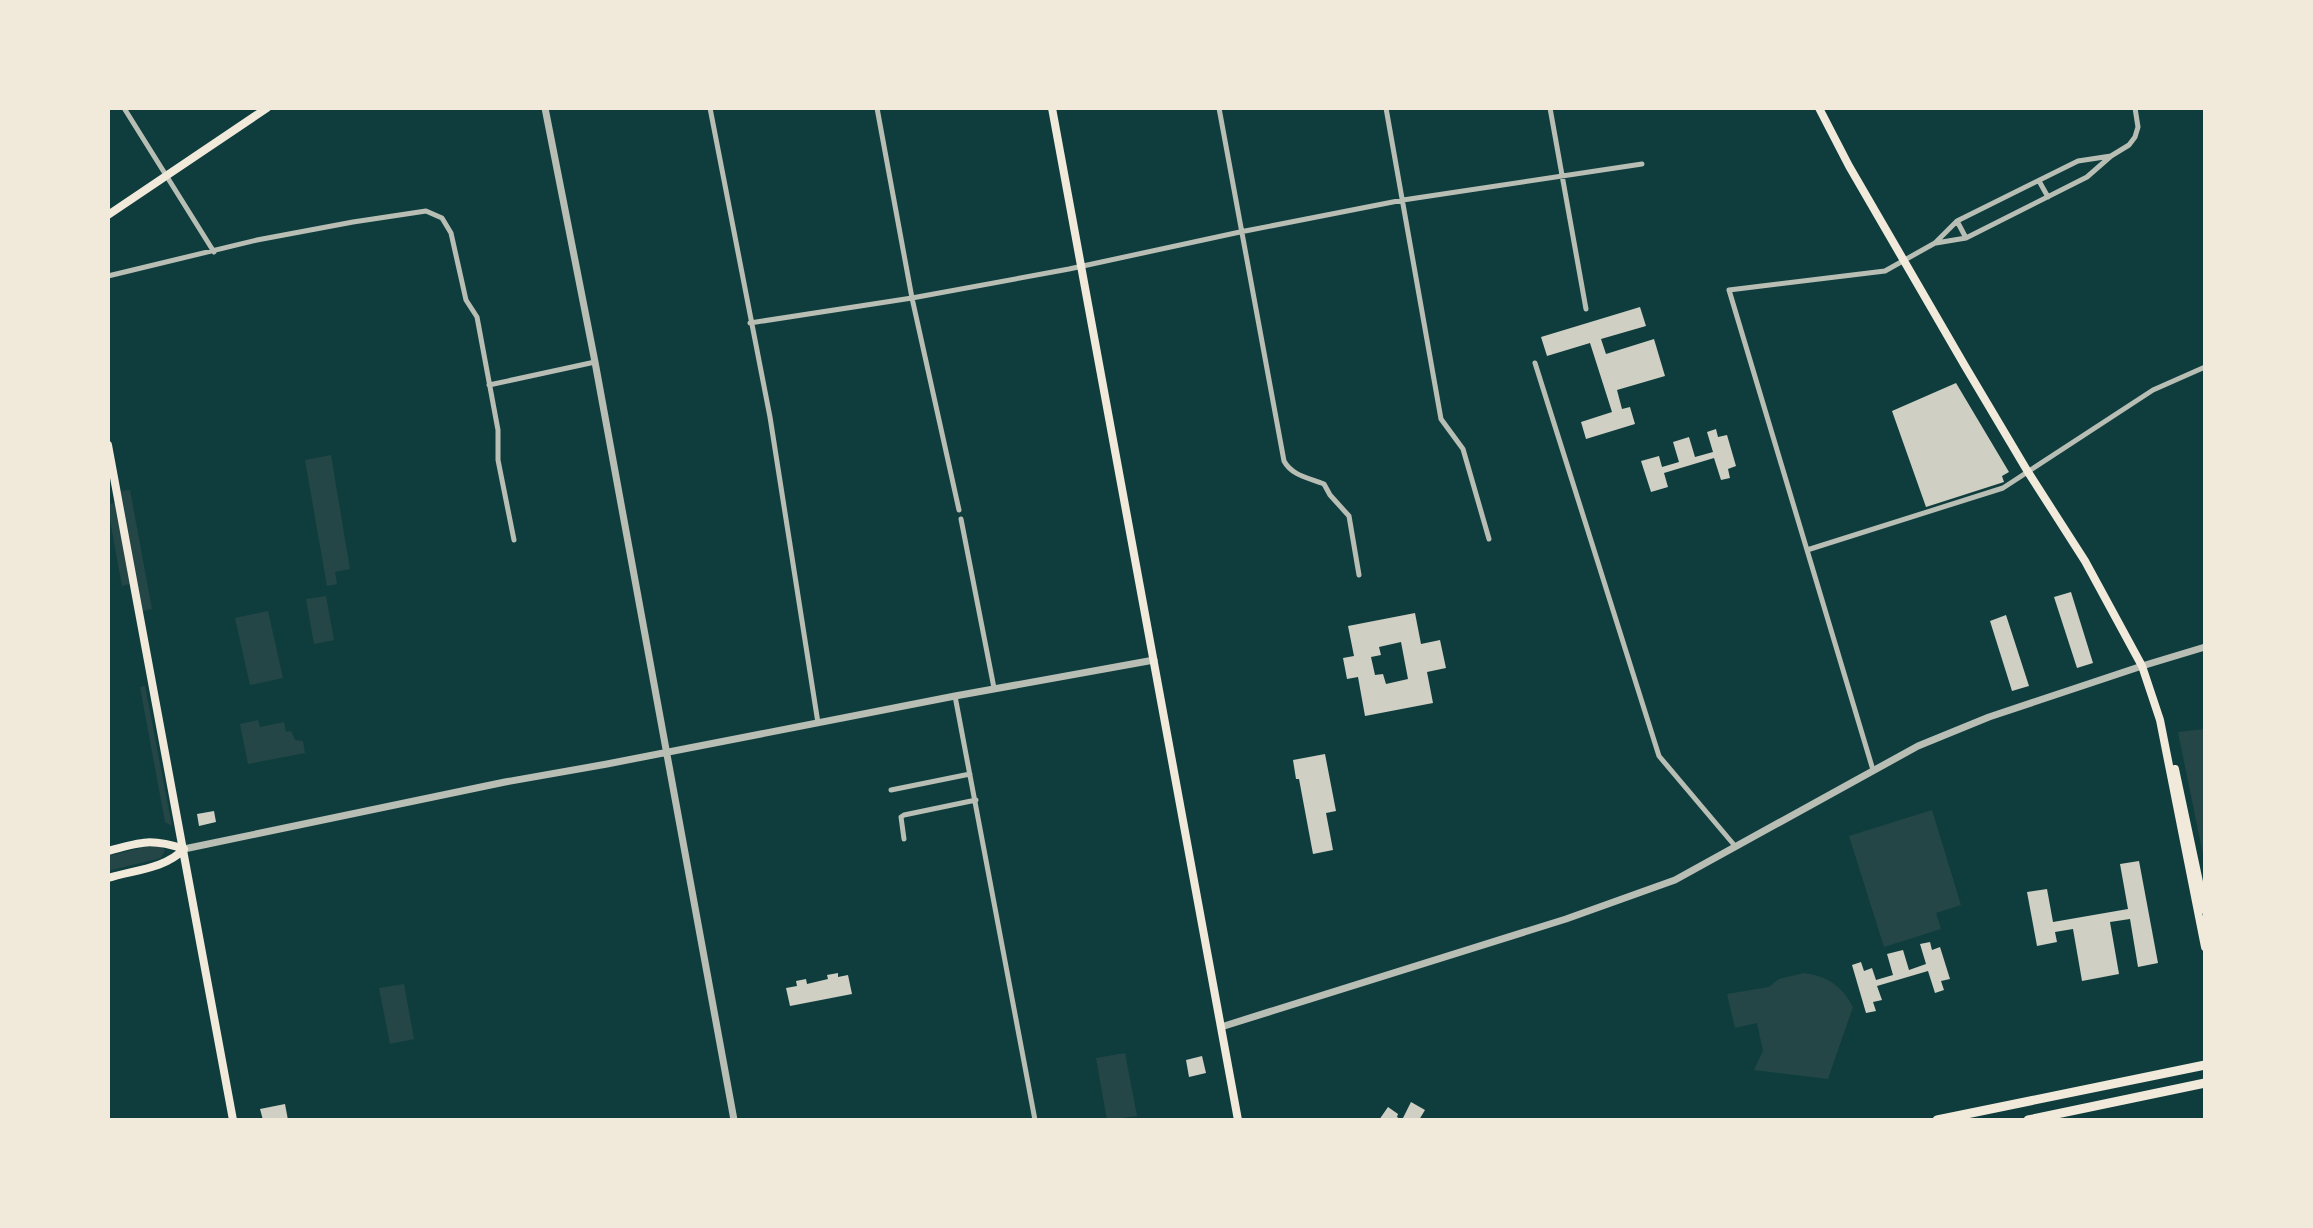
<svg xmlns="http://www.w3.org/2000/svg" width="2313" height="1228" font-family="Jost,sans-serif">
<rect width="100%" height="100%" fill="#0f3d3e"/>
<path fill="#244646" d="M 331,455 L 350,569 L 335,572 L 337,584 L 327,586 L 305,460 Z
M 130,490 L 152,609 L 143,611 L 121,491 Z
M 115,503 L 130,584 L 122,586 L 108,509 L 108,504 Z
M 326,596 L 334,640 L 314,644 L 306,599 Z
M 268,611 L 283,678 L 250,685 L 235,618 Z
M 145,686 L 172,826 L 165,822 L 140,687 Z
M 258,720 L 260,727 L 284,722 L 286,732 L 291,731 L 295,740 L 303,741 L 305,753 L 248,764 L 240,724 Z
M 2205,729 L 2205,864 L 2178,732 Z
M 1932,810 L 1961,905 L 1936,913 L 1941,929 L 1884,947 L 1849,836 Z
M 157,844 L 165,850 L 161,858 L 108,871 L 108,856 Z
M 1804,973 C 1827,976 1842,986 1853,1007 L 1828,1079 L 1754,1070 L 1763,1051 L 1757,1023 L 1735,1028 L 1727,994 L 1769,987 L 1779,979 Z
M 404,984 L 414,1039 L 390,1044 L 379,988 Z
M 1125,1053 L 1137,1116 L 1107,1120 L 1096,1058 Z"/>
<path fill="#cfcfc3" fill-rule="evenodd" d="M 1640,307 L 1646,326 L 1601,339 L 1606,354 L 1654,339 L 1665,376 L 1617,390 L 1622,409 L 1630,407 L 1635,424 L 1586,439 L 1581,422 L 1612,412 L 1590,343 L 1547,356 L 1541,337 Z
M 1956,383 L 2009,472 L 2002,476 L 2004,482 L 1926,507 L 1892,411 Z
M 1716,429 L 1718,437 L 1727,435 L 1736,466 L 1728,469 L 1730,478 L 1721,480 L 1714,458 L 1664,473 L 1668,487 L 1651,492 L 1641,461 L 1659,456 L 1662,467 L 1679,462 L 1673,442 L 1689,437 L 1695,457 L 1713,452 L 1707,432 Z
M 2071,592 L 2093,663 L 2077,668 L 2054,597 Z
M 1415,613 L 1421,644 L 1440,640 L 1446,668 L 1427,672 L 1433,703 L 1365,716 L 1358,677 L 1347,679 L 1343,658 L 1354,656 L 1348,626 ZM 1401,642 L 1408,679 L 1386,684 L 1383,674 L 1375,675 L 1371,657 L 1381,655 L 1379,647 Z
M 2006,615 L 2029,686 L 2012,691 L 1990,621 Z
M 1325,754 L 1336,811 L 1326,813 L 1333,850 L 1313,854 L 1299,779 L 1296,779 L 1293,760 Z
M 214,811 L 216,822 L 199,826 L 197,814 Z
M 2139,861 L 2158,963 L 2138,967 L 2130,919 L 2110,922 L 2119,974 L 2082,981 L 2073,929 L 2055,932 L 2057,942 L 2037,946 L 2027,892 L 2047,889 L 2053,922 L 2128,909 L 2120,864 Z
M 1930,942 L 1932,950 L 1940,947 L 1950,979 L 1941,981 L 1944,990 L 1935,993 L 1928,971 L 1877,986 L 1882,1000 L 1873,1002 L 1876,1011 L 1866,1013 L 1852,965 L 1861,962 L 1864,971 L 1872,968 L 1876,980 L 1893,975 L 1887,954 L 1903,950 L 1909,970 L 1926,964 L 1920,944 Z
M 838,973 L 838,977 L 848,975 L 852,994 L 790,1006 L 786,988 L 797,986 L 796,981 L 806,979 L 807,984 L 828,979 L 827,975 Z
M 1202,1056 L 1206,1073 L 1189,1077 L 1186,1060 Z
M 1411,1102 L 1425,1110 L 1419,1120 L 1379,1120 L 1388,1107 L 1398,1114 L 1397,1117 L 1402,1120 Z
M 285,1104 L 288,1120 L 263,1120 L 260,1109 Z"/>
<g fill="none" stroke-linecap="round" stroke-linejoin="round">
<path stroke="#b8beb3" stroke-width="5" d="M 124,108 L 214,252
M 710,108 L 770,417 L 818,723
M 877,108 L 912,298 L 959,510
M 1219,108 L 1284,461 C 1292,476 1310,478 1324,484 L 1330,495 L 1349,516 L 1359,575
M 1386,108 L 1441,419 L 1463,449 L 1489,539
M 1550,108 L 1586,309
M 2039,181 L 2048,197
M 1957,221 L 1966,238
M 1936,243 L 1966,238 L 2087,177 L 2111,156 L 2129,145 L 2135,137 L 2138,127 L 2135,108
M 108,276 L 257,240 L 353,222 L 426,211 L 442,218 L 451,233 L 466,300 L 477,317 L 498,430 L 498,460 L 514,540
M 750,323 L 912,298 L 1069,269 L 1240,232 L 1403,200 L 1642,164
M 1535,363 L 1659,756 L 1735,846
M 489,385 L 595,362
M 961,519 L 994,688
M 1807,550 L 2003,488 L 2153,390 L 2205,367
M 955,696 L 1035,1120
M 1873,770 L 1729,290 L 1885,271 L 1935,243 L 1957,221 L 2078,161 L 2111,156
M 891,790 L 970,774
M 904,839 L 901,817 L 904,815 L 976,800"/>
<path stroke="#b8beb3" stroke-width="7" d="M 545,108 L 595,362 L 734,1120
M 184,849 L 505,782 L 607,764 L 955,696 L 1154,660
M 1221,1027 L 1566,919 L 1675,880 L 1918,746 L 1989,717 L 2142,666 L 2205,647"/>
<path stroke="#f1e9da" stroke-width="8" d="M 1052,108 L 1238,1120
M 1819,108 L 1849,166 L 1965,366 L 2028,472 L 2085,561 L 2142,666 L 2160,720 L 2205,947
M 108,215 L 267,108
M 108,445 L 233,1120
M 2175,769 L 2205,910
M 108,851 C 140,842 151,838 184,849
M 108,878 C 133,870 165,869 184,849"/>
<path stroke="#f1e9da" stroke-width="9" d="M 1937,1120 L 2205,1065
M 2028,1120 L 2205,1083"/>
</g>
<rect width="2313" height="1228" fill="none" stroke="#f1e9da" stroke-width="220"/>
</svg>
